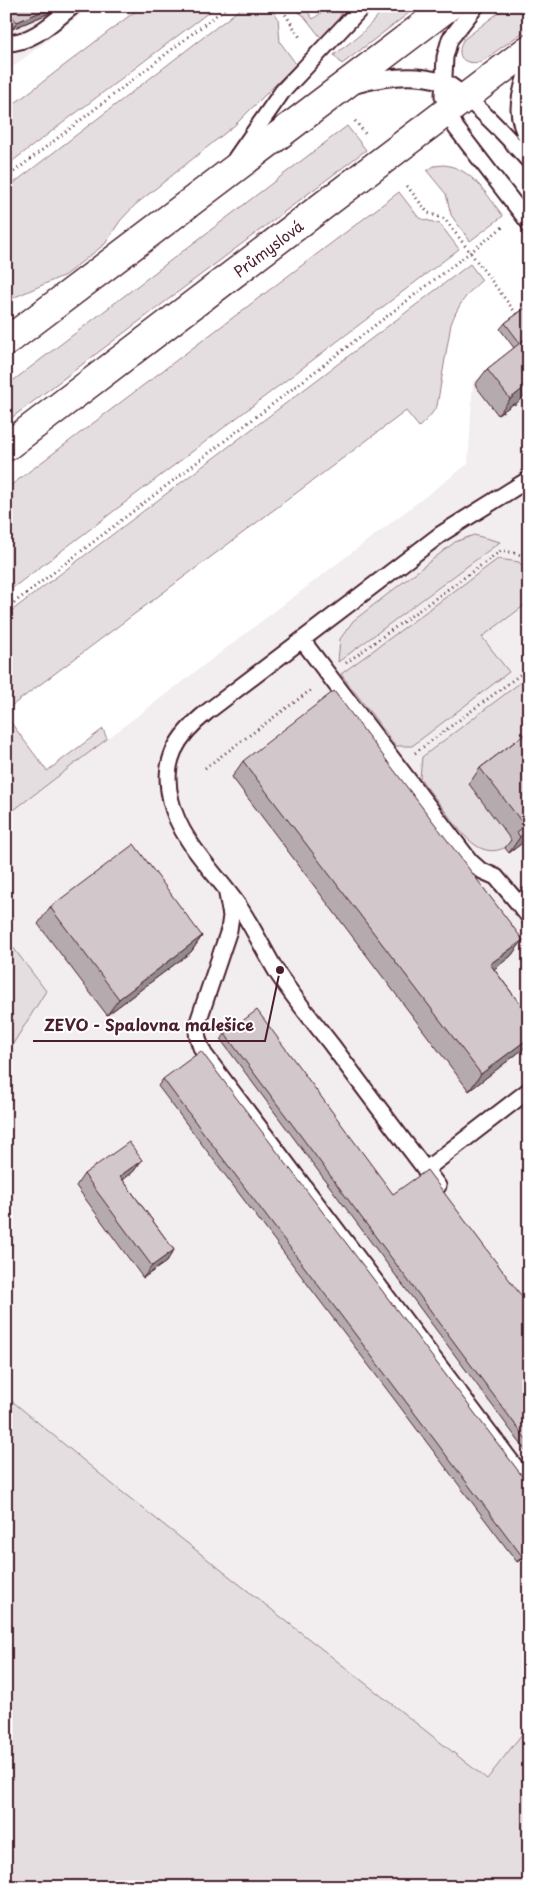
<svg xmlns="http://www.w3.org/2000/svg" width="535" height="1893" font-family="'Playpen Sans',sans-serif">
<rect width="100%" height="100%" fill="#fff"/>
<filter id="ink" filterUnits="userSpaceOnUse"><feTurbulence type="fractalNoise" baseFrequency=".02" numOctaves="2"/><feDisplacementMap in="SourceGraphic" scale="10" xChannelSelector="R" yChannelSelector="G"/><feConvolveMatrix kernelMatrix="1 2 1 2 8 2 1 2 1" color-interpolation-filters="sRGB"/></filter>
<g filter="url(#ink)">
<path fill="#f2eeef" d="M 6,6 L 92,6 L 6,72 Z
M 529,308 L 529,1725 L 487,1779 L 112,1484 L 6,1396 L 6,1055 L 46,991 L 6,938 L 6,816 L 468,464 L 473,382 L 516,350 L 500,329 Z"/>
<path fill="#e5dee0" stroke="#987e86" d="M 142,6 L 217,6 L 6,166 L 6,110 Z
M 244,6 L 269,6 L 278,18 L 280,42 L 296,64 L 235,125 L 135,205 L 120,221 L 105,244 L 65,275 L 6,301 L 6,189 Z
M 289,6 L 303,6 L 313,19 L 330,6 L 341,6 C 344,19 330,30 322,39 L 303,15 Z
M 387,6 L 418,6 L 342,64 L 334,55 L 361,34 Z
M 507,6 L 529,6 L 529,28 L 481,62 C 463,65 455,57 463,40 Z
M 347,126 L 366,150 L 6,422 L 6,386 Z
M 444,165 C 472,168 487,195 503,216 L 470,241 L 451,215 L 446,194 L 427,171 L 434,166 Z
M 399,192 L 419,218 L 440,224 L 459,249 L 6,593 L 6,489 Z
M 470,264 L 482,280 C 467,293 458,305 451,324 L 437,406 L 430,416 L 419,427 L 406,411 L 6,710 L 6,615 Z
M 474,535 L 500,542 L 338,662 L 340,639 L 353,621 L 455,542 Z
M 498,559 L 519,562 L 529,575 L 529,602 L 482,637 L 509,672 L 412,746 L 396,746 L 341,674 Z
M 529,676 L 529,739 L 513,843 C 483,864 466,838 448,815 C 439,803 429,791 420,778 L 422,757 Z
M 6,716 L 47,771 L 103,729 L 107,739 L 6,816 Z
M 6,938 L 46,991 L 6,1055 Z
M 6,1396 L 112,1484 L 487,1779 L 529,1725 L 529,1887 L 6,1887 Z"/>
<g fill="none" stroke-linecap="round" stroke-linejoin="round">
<g stroke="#4a1f2b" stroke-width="19">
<path id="service" d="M 476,6 L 450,39 L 445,57 L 443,96 L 448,111 L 456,128 L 529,223
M 6,43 C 33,43 53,22 73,6
M 529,64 C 520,97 512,111 529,142
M 356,85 C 383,77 416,73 444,82 C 452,85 459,92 466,98 C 489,117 509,139 529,161
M 236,158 L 282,92 L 363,6
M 302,640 L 470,861 L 480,870 L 496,877 L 518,903
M 227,894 L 231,916 L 229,930 L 199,1019 C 195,1033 198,1041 204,1054 L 529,1485
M 529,895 L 518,903 L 529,917
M 425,1170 L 529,1090
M 438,1186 C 402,1139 366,1091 331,1044 C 313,1021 294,998 278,974 C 264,951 253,927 238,905 C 215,872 180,841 171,801 C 161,761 177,736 207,712 L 441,534 L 529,479"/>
</g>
<g stroke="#4a1f2b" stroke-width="31">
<g id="primary">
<path d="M 6,342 L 449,6"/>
<path id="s1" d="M 6,447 L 529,49"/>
</g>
</g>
<path stroke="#4a1f2b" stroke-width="3" stroke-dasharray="1 4" stroke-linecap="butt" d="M 280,6 L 301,39
M 355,121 L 367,136
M 6,178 L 228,6
M 407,186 L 428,213 L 445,219 L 518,316
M 525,556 L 529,560
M 6,609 L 503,227
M 346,663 L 502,550 L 525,556 L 529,553
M 415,753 L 529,668
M 205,768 L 311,690"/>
<use href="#service" stroke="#fff" stroke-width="15"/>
<use href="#primary" stroke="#fff" stroke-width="28"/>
</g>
<path fill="#b5abaf" stroke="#4a1f2b" d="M 6,6 L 58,6 L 47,14 L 12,29 L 6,21 Z
M 529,305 L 529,400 L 525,395 L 516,404 L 513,404 L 498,415 L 475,385 L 487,369 L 514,348 L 500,329 L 505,323 Z
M 529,731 L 529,838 L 509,853 L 505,848 L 511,840 L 469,784 L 480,768 Z
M 243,761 L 523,940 L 511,956 L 494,969 L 529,1016 L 529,1045 L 527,1046 L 469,1091 L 232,777 Z
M 50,907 L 202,936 L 191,952 L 107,1015 L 38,924 Z
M 225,1034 L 393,1194 L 529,1306 L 529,1455 L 221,1040 Z
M 163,1079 L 529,1485 L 529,1554 L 517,1562 L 158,1086 Z
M 142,1160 L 133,1172 L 123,1180 L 174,1250 L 166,1262 L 143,1278 L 76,1186 L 84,1174 Z"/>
<path fill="#938b8e" stroke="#4a1f2b" d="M 54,6 L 58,6 L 47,14 L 12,29 L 17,22 Z
M 529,386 L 529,390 L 525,395 L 516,404 L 513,404 L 498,415 L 510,399 L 525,387 Z
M 529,830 L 529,838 L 509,853 L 520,837 Z
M 202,936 L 191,952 L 107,1015 L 119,999 Z
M 523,940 L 511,956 L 479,981 L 490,964 Z
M 529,1038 L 529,1045 L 527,1046 L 469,1091 L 481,1074 Z
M 142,1160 L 133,1172 L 112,1188 L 120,1176 Z
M 174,1250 L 166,1262 L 143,1278 L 152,1266 Z
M 529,1551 L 529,1554 L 517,1562 L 522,1556 Z"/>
<path fill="#d2c7cb" stroke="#4a1f2b" d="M 6,6 L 54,6 L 17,22 L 6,9 Z
M 529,305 L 529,344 L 525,339 L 520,343 L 505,323 Z
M 525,339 L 529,344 L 529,386 L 528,387 L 525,387 L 510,399 L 487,369 Z
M 334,691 L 523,940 L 490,964 L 529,1016 L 529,1038 L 481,1074 L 243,761 Z
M 529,731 L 529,830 L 520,837 L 517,832 L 525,826 L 480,768 Z
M 134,844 L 202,936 L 119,999 L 50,907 Z
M 257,1010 L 393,1194 L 427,1170 L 529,1306 L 529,1443 L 225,1034 Z
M 201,1051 L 529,1485 L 529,1551 L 522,1556 L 163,1079 Z
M 129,1142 L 142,1160 L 120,1176 L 174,1250 L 152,1266 L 84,1174 Z"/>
</g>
<g text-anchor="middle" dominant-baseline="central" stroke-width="4" stroke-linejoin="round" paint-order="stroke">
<g font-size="15" fill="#4a1f2b" stroke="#fff">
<text stroke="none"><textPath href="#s1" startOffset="329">Průmyslová</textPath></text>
</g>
</g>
<path fill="none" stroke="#4a1f2b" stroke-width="2" d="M280 970L265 1041H33"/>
<circle fill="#4a1f2b" stroke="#fff" stroke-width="2" cx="280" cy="970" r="5"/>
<g font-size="16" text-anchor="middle" font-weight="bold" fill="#4a1f2b" stroke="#fff" stroke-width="4" stroke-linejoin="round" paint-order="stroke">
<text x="149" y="1031">ZEVO - Spalovna malešice</text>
</g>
<rect width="535" height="1893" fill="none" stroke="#fff" stroke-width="25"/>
<rect x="12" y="12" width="510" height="1868" fill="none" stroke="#4a1f2b" stroke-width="2" filter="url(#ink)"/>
</svg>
